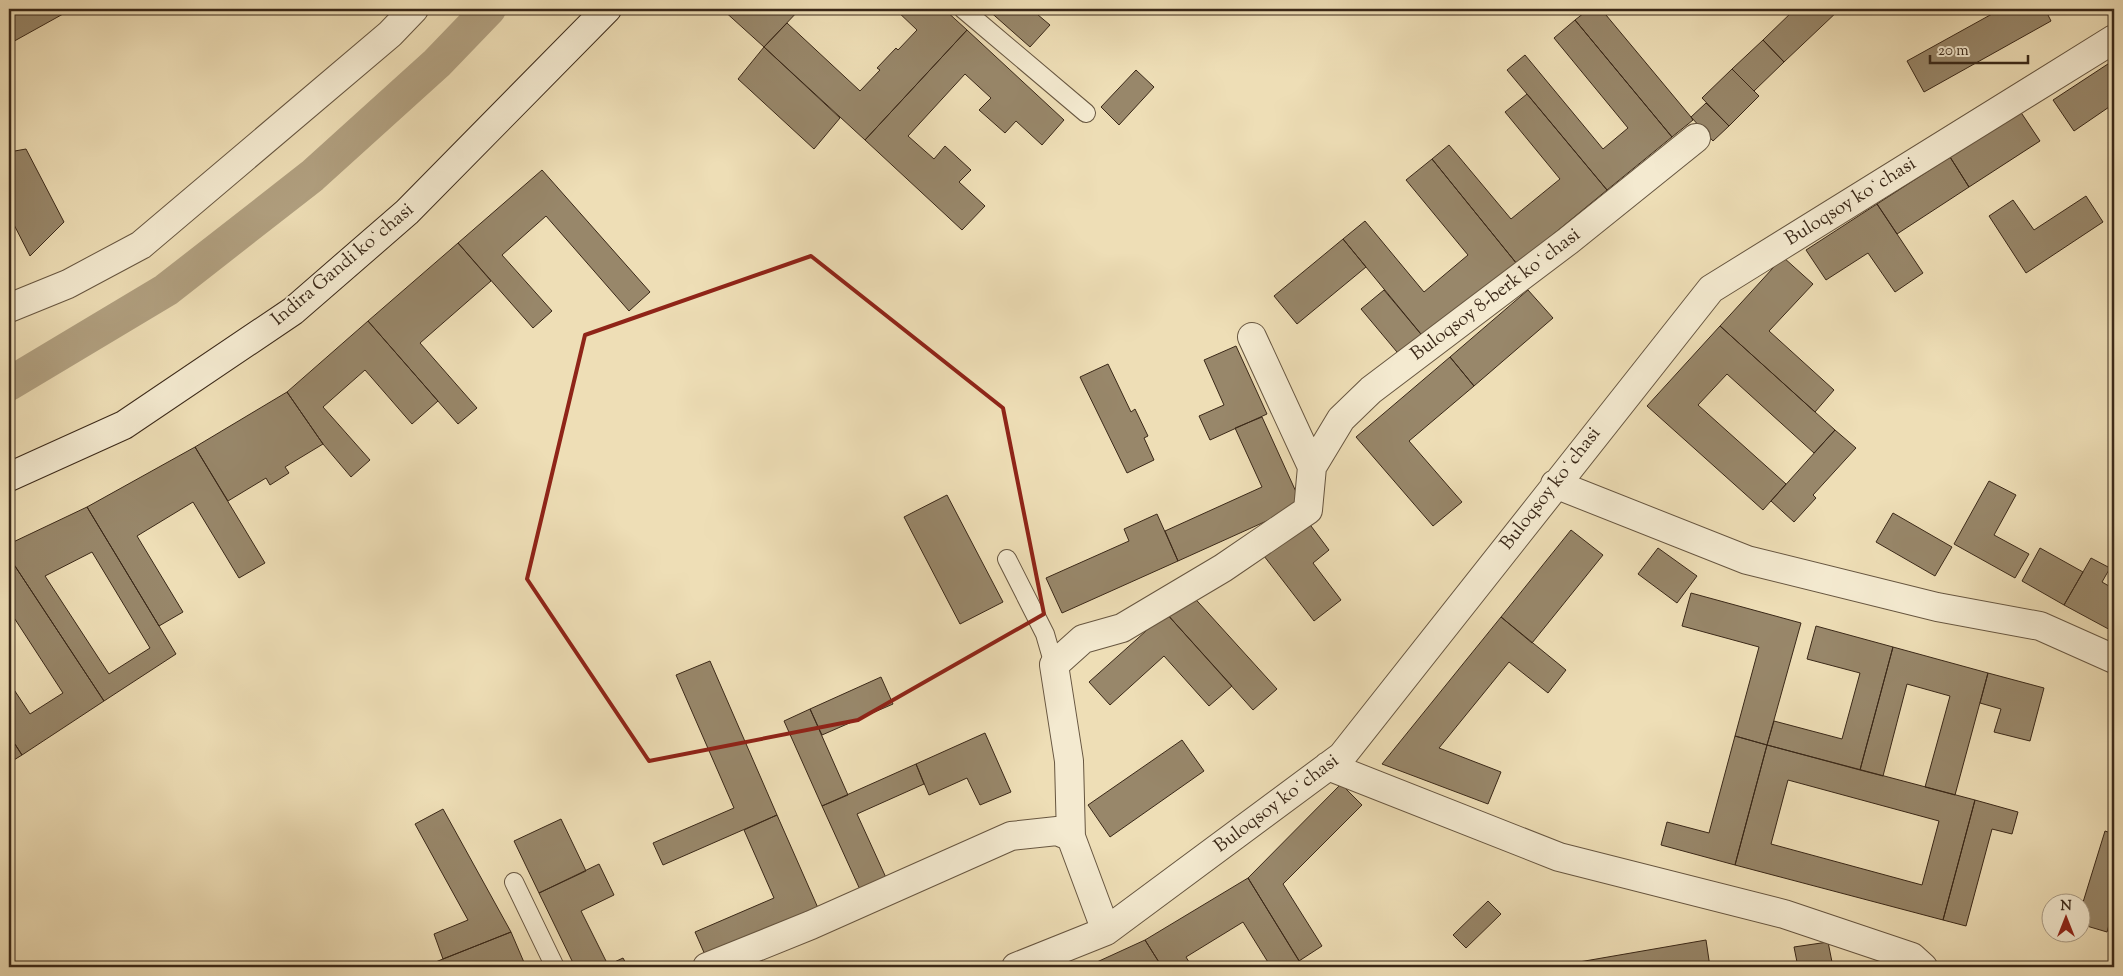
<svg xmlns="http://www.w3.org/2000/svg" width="2123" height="976" font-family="'Sorts Mill Goudy',serif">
<rect width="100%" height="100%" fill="#eedeb6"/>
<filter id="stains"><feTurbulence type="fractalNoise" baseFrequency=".004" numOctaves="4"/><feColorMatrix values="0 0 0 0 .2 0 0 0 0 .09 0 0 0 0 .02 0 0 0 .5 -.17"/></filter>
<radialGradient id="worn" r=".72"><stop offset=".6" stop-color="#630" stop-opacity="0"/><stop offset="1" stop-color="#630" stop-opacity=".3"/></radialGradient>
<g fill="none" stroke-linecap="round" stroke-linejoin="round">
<path stroke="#b1a080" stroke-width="34" d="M 9,384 L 166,290 L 312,176 L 437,63 L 489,9"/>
</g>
<path fill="#98876a" stroke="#3a2818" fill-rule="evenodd" d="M 9,9 L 72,9 L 9,44 Z
M 722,9 L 800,9 L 764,47 Z
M 895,9 L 944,9 L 967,30 L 865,140 L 764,47 L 787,23 L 860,91 L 880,70 L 877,68 L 896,48 L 898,50 L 917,30 Z
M 987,9 L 1031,9 L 1050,25 L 1030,47 Z
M 1589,9 L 1601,9 L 1691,117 L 1693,120 L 1672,137 L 1575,20 Z
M 1795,9 L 1840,9 L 1784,62 L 1763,40 Z
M 2001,9 L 2045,9 L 2051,21 L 1924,92 L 1907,61 Z
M 1575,20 L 1672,137 L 1607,190 L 1507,70 L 1525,55 L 1603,149 L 1628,128 L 1554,38 Z
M 967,30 L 1064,120 L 1042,145 L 1016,121 L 1005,133 L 979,110 L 991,98 L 965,74 L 908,136 L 934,159 L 945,146 L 971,170 L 959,182 L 985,206 L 962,230 L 865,140 Z
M 1763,40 L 1784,62 L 1754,91 L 1732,69 Z
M 764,47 L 840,118 L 814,149 L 738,79 Z
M 2114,60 L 2114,108 L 2112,105 L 2074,131 L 2053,100 Z
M 1732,69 L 1759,96 L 1729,126 L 1702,98 Z
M 1136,70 L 1154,87 L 1119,125 L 1101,107 Z
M 1527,94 L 1607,190 L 1517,264 L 1432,159 L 1449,145 L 1511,219 L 1560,179 L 1505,112 Z
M 1706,103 L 1729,126 L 1713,141 L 1691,117 Z
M 2020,111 L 2040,141 L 1969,187 L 1950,157 Z
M 26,149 L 64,222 L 30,256 L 9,215 L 9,152 Z
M 1950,157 L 1969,187 L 1897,234 L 1877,204 Z
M 1432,159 L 1517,264 L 1425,339 L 1343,239 L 1365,221 L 1424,292 L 1468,255 L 1406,180 Z
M 542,170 L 650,292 L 629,311 L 546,216 L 502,255 L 552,311 L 533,328 L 458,243 Z
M 2086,196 L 2103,222 L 2026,273 L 1989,216 L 2013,200 L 2034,230 Z
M 1877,204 L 1923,273 L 1895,292 L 1868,253 L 1826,280 L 1806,250 Z
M 1343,239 L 1366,267 L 1297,324 L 1274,296 Z
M 458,243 L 491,281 L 420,343 L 477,408 L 458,424 L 368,321 Z
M 1783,257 L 1813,284 L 1769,331 L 1834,390 L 1815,412 L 1720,326 Z
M 1384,290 L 1425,339 L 1402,358 L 1361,309 Z
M 1528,290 L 1553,318 L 1474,386 L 1450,357 Z
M 368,321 L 438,401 L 412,424 L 365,370 L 323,407 L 370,460 L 351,477 L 323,444 L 287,392 Z
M 1720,326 L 1835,430 L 1814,453 L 1727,374 L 1698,405 L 1786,484 L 1763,510 L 1647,406 Z
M 1236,346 L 1267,414 L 1210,440 L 1199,416 L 1224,405 L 1204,360 Z
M 1450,357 L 1474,386 L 1409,441 L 1462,502 L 1433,526 L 1356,437 Z
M 1108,364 L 1131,412 L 1135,409 L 1148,436 L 1144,438 L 1154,460 L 1127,473 L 1080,377 Z
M 287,392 L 323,444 L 285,467 L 289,473 L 270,485 L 266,478 L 228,501 L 195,447 Z
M 1262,417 L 1302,505 L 1178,561 L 1165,531 L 1262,487 L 1235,428 Z
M 1835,430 L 1856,448 L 1813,495 L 1816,498 L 1794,522 L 1771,501 Z
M 195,447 L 265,563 L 239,578 L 193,502 L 137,536 L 183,612 L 159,626 L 87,507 Z
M 1989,481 L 2016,495 L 1994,535 L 2029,554 L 2015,578 L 1954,544 Z
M 947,495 L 1003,602 L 960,624 L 904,517 Z
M 87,507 L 176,654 L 104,701 L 9,557 L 9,544 ZM 92,552 L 150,648 L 109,674 L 45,576 Z
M 1893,513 L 1952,547 L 1935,576 L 1876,542 Z
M 1157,514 L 1178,561 L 1062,613 L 1046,578 L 1129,541 L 1124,529 Z
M 1308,522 L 1329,550 L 1313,563 L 1341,600 L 1314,621 L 1264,556 Z
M 1571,530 L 1603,555 L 1532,643 L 1501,617 Z
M 1658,548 L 1697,576 L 1677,603 L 1638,574 Z
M 2040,548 L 2083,572 L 2064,605 L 2022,581 Z
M 9,557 L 104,701 L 22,755 L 9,735 L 9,682 L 30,714 L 63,693 L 9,610 Z
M 2091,558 L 2110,568 L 2102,582 L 2114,589 L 2114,632 L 2064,605 Z
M 1189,592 L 1277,689 L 1253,710 L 1166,613 Z
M 1691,593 L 1801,623 L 1767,745 L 1735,736 L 1759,647 L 1682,626 Z
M 1166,613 L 1232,686 L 1209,706 L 1164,656 L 1110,705 L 1089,682 Z
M 1501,617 L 1566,670 L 1548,693 L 1509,662 L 1439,748 L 1501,772 L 1488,804 L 1382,764 Z
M 1816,626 L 1893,647 L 1860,770 L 1767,745 L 1774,721 L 1842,739 L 1860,673 L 1807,659 Z
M 1893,647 L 1988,673 L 1955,795 L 1925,787 L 1950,696 L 1907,684 L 1883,776 L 1860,770 Z
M 710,661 L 777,815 L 663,865 L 653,843 L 734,808 L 676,675 Z
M 1988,673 L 2044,688 L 2030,741 L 1994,732 L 2001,709 L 1980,703 Z
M 881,677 L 893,704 L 822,735 L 810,709 Z
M 810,709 L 848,795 L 822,806 L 784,721 Z
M 985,733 L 1011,792 L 980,805 L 967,778 L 929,795 L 916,764 Z
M 9,735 L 22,755 L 9,763 Z
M 1735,736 L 1767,745 L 1735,865 L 1661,845 L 1667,822 L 1709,833 Z
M 1182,740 L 1204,771 L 1110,837 L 1088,805 Z
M 1767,745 L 1975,800 L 1943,920 L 1735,865 ZM 1788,780 L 1939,821 L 1922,885 L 1771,844 Z
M 916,764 L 924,784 L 857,814 L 888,882 L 862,894 L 822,806 Z
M 1341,784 L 1362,805 L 1283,884 L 1322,946 L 1299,961 L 1248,878 Z
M 1975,800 L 2018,812 L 2012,834 L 1992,829 L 1966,926 L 1943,920 Z
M 443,809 L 511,932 L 443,959 L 434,934 L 468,920 L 415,824 Z
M 777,815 L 818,908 L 706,957 L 695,932 L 774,898 L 744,830 Z
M 561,819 L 586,871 L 539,893 L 514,841 Z
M 2105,831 L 2114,834 L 2114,908 L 2107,932 L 2080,924 L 2080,912 Z
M 599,864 L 614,895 L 581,911 L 608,965 L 623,958 L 628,967 L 575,967 L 539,893 Z
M 1248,878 L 1303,967 L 1271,967 L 1243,922 L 1186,957 L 1192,967 L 1162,967 L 1145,940 Z
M 1488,901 L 1501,914 L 1466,948 L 1453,935 Z
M 511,932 L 526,967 L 423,967 L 443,959 Z
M 1145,940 L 1162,967 L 1086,967 Z
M 1706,940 L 1710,967 L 1580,967 L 1579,962 Z
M 1828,942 L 1833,967 L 1798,967 L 1794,947 Z"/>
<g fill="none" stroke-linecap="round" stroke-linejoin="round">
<g stroke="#675640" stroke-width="20">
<path id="lane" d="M 963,9 L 1086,113
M 1007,559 L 1045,634 L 1054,665
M 514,882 L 555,967"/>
</g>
<g stroke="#675640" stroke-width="30">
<path id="street" d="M 9,308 L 68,284 L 141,245 L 390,34 L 414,9
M 1252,337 L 1312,467
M 1555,484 L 1747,560 L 1937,607 L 2040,626 L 2114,659
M 1328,766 L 1559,857 L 1784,914 L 1912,957 L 1923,967
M 1071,837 L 1069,761 L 1054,665 L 1083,639 L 1122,628 L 1223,568 L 1308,510 L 1312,467 L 1341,419 L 1371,390 L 1568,241 L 1696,138
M 707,967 L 811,925 L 1011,836 L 1057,831 L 1071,837 L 1106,931
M 1016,967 L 1106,931 L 1342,756 L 1711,289 L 2114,39"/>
</g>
<g stroke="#3a2818" stroke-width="30">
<path id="secondary" d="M 9,477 L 124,425 L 293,311 L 407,212 L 607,9"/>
</g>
<use href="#lane" stroke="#f4ead0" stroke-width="18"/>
<use href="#street" stroke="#f4ead0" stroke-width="28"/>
<use href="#secondary" stroke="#f4ead0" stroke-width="28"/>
</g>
<path fill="none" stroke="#8f2418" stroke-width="4" stroke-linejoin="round" d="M 811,256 L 1003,408 L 1044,614 L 858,720 L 649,761 L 527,579 L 585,335 Z"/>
<g text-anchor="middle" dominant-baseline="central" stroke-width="4" stroke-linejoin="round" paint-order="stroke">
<g font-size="19" fill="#3a2818" stroke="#f4ead0">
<text transform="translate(1851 202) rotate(-32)">Buloqsoy koʻchasi</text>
<text transform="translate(343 265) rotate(-40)">Indira Gandi koʻchasi</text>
<text transform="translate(1496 295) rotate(-37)">Buloqsoy 8-berk koʻchasi</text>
<text transform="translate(1551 489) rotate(-52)">Buloqsoy koʻchasi</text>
<text transform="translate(1277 804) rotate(-37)">Buloqsoy koʻchasi</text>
</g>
</g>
<rect width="2123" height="976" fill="none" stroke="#eedeb6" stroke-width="30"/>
<rect x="10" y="10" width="2103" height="956" fill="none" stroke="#3a2818" stroke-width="2.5"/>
<rect x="15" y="15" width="2093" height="946" fill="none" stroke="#3a2818"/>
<g transform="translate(2066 918)"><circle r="24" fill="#f4ead0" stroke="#aa9c86"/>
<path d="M0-4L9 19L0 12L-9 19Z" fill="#8f2418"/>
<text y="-8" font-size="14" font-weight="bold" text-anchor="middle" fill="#3a2818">N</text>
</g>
<path d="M1930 55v8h98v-8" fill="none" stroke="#3a2818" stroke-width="2.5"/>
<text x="1938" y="55" font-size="15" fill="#3a2818" stroke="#f4ead0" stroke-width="4" paint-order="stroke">20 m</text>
<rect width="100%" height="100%" filter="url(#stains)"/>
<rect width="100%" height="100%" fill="url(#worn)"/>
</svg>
